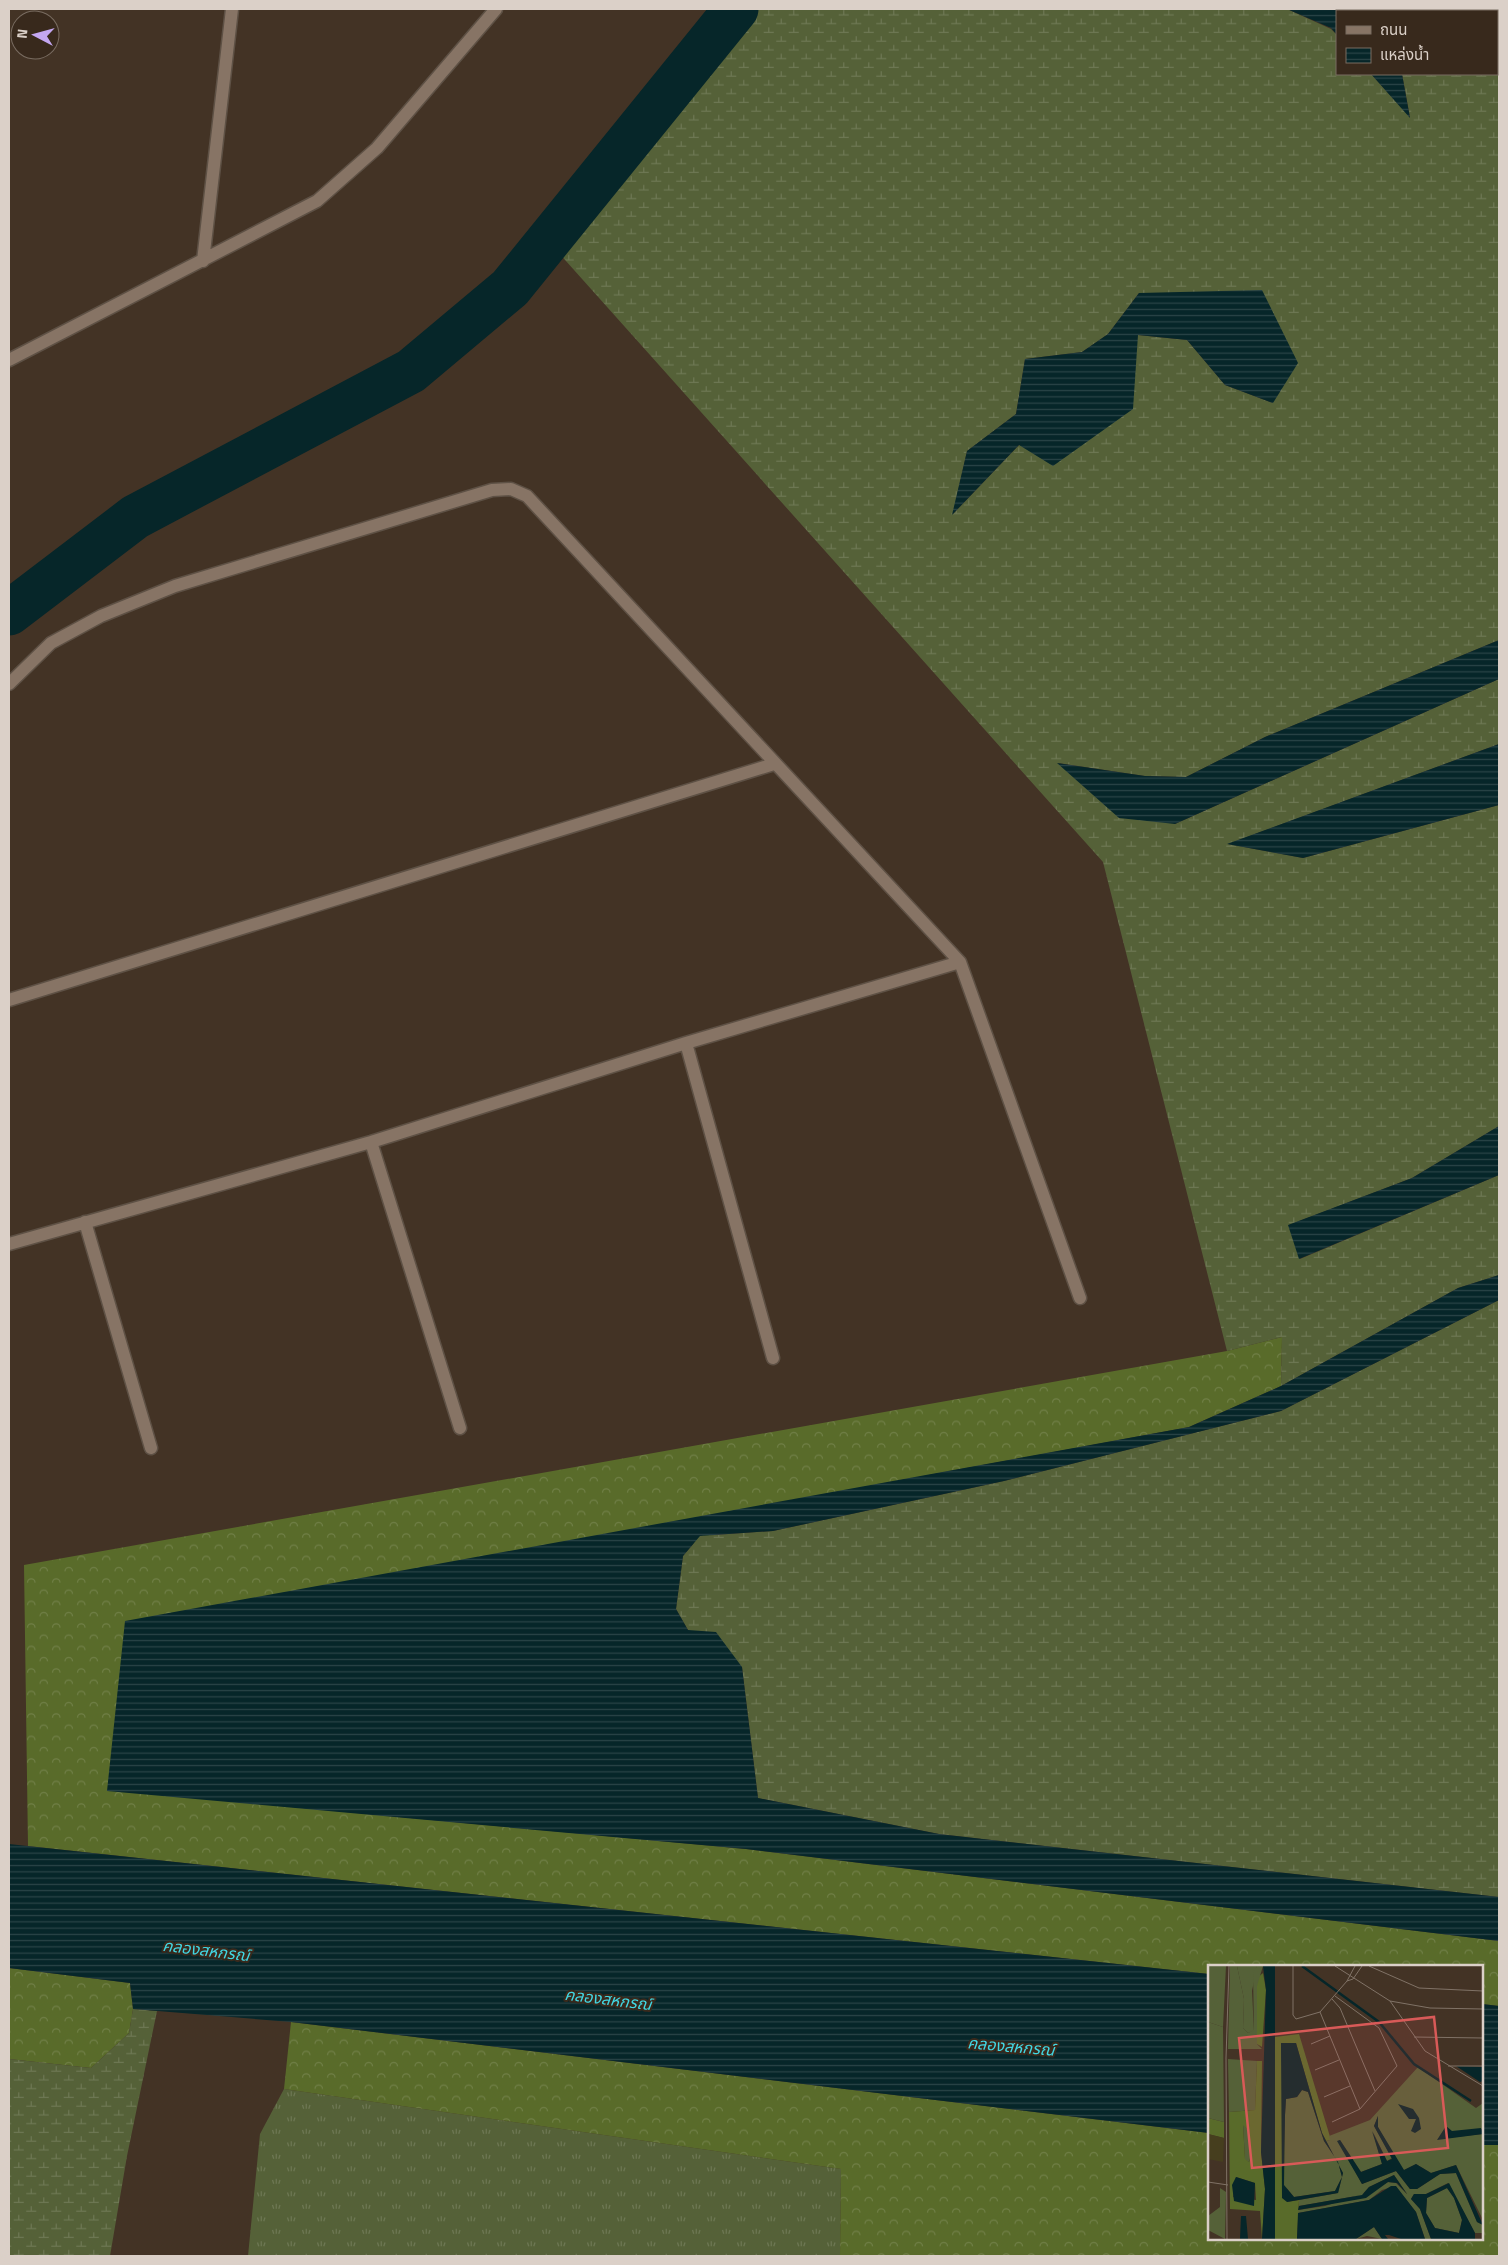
<svg xmlns="http://www.w3.org/2000/svg" width="1508" height="2265" font-family="'Titillium Web','Noto Sans Thai',sans-serif">
<defs>
<pattern id="grass-tufts" width="24" height="20" patternUnits="userSpaceOnUse" patternTransform="scale(1.25)"><rect width="24" height="20" fill="#556138"/><path d="M3 7l-1-3M5 7V3M7 7l1-3M15 17l-1-3M17 17v-4M19 17l1-3" fill="none" stroke="#6d7753"/></pattern>
<pattern id="forest-crowns" width="20" height="18" patternUnits="userSpaceOnUse" patternTransform="scale(1.25)"><rect width="20" height="18" fill="#596b2a"/><path d="M2 6a3 3 0 1 1 6 0M12 15a3 3 0 1 1 6 0" fill="none" stroke="#707f47"/></pattern>
<pattern id="wetland-marsh" width="20" height="14" patternUnits="userSpaceOnUse" patternTransform="scale(1.25)"><rect width="20" height="14" fill="#556138"/><path d="M1 5h8M5 5V1M11 12h8M15 12V8" fill="none" stroke="#6d7753"/></pattern>
<pattern id="water-rules" width="6" height="5" patternUnits="userSpaceOnUse" patternTransform="scale(1.25)"><rect width="6" height="5" fill="#062629"/><path d="M0 2.5h6" fill="none" stroke="#2a4447"/></pattern>
</defs>
<rect width="100%" height="100%" fill="#433325"/>
<path fill="url(#grass-tufts)" d="M 284,2089 L 841,2169 L 840,2256 L 248,2256 L 260,2134 Z"/>
<path fill="url(#forest-crowns)" d="M 1282,1337 L 1281,1386 L 1189,1427 L 799,1499 L 107,1790 L 746,1849 L 1499,1941 L 1499,2006 L 1482,2004 L 1482,1966 L 1209,1966 L 1209,1974 L 28,1846 L 24,1565 L 1227,1351 Z
M 9,1968 L 130,1983 L 133,2009 L 129,2033 L 91,2068 L 9,2059 Z
M 291,2022 L 1209,2133 L 1209,2239 L 1482,2239 L 1482,2145 L 1499,2145 L 1499,2256 L 840,2256 L 841,2169 L 284,2089 Z"/>
<path fill="url(#wetland-marsh)" fill-rule="evenodd" d="M 753,9 L 1287,9 L 1331,29 L 1337,35 L 1337,74 L 1371,74 L 1410,117 L 1402,74 L 1497,74 L 1497,11 L 1391,11 L 1391,9 L 1499,9 L 1499,640 L 1265,737 L 1186,777 L 1145,776 L 1058,763 L 1175,824 L 1499,679 L 1499,744 L 1228,844 L 1303,858 L 1499,805 L 1499,1126 L 1412,1178 L 1289,1225 L 1300,1259 L 1499,1175 L 1499,1275 L 1458,1288 L 1281,1386 L 1282,1337 L 1227,1351 L 1103,862 L 549,242 ZM 1139,293 L 1273,403 L 1225,385 L 1187,340 L 1138,335 L 1019,445 L 953,514 L 967,451 L 1016,414 L 1025,359 L 1082,352 L 1108,334 Z
M 1499,1300 L 1499,1897 L 939,1834 L 758,1798 L 742,1667 L 688,1630 L 676,1609 L 683,1556 L 700,1536 L 773,1531 L 1004,1481 L 1281,1411 Z
M 133,2009 L 157,2011 L 127,2156 L 110,2256 L 9,2256 L 9,2059 L 91,2068 L 129,2033 Z"/>
<path fill="url(#water-rules)" d="M 1287,9 L 1391,9 L 1391,11 L 1337,11 L 1337,35 L 1331,28 Z
M 1371,74 L 1402,74 L 1410,118 Z
M 1262,290 L 1298,363 L 1273,403 L 1225,385 L 1187,340 L 1138,335 L 1133,409 L 1053,466 L 1019,445 L 952,515 L 967,451 L 1016,414 L 1025,359 L 1082,352 L 1108,334 L 1139,293 Z
M 1499,640 L 1499,679 L 1175,824 L 1119,818 L 1057,763 L 1145,776 L 1186,777 L 1265,737 Z
M 1499,744 L 1499,805 L 1303,858 L 1227,844 Z
M 1499,1126 L 1499,1175 L 1299,1259 L 1288,1225 L 1412,1178 Z
M 1499,1275 L 1499,1300 L 1281,1411 L 1004,1481 L 773,1531 L 700,1536 L 683,1556 L 676,1609 L 688,1630 L 716,1632 L 742,1667 L 758,1798 L 939,1834 L 1499,1897 L 1499,1941 L 746,1849 L 107,1791 L 125,1621 L 1189,1427 L 1281,1386 L 1458,1288 Z
M 9,1844 L 1209,1974 L 1209,2133 L 291,2022 L 133,2009 L 130,1983 L 9,1968 Z
M 1482,2004 L 1499,2006 L 1499,2145 L 1482,2145 Z"/>
<g fill="none" stroke-linecap="round" stroke-linejoin="round">
<path stroke="#062629" stroke-width="45" d="M 9,613 L 135,517 L 411,371 L 510,288 L 736,9"/>
<g stroke="#5e5145" stroke-width="15">
<path id="minor" d="M 203,261 L 232,9
M 9,360 L 317,201 L 377,148 L 496,9
M 9,684 L 51,643 L 101,616 L 175,586 L 492,490 L 511,489 L 527,496 L 960,962 L 1080,1298
M 9,1000 L 774,764
M 686,1043 L 773,1358
M 371,1142 L 460,1428
M 85,1222 L 151,1448
M 9,1244 L 371,1142 L 686,1043 L 960,962"/>
</g>
<use href="#minor" stroke="#877465" stroke-width="12"/>
</g>
<g text-anchor="middle" dominant-baseline="central" stroke-width="4" stroke-linejoin="round" paint-order="stroke">
<g font-size="16" font-style="italic" fill="#42d7e3" stroke="#38291c">
<text transform="translate(206 1950) rotate(7)">คลองสหกรณ์</text>
<text transform="translate(608 1999) rotate(7)">คลองสหกรณ์</text>
<text transform="translate(1011 2046) rotate(5)">คลองสหกรณ์</text>
</g>
</g>
<g transform="translate(1208 1965)">
<rect width="275" height="275" fill="#433325"/>
<path d="M 0,1 L 18,1 L 15,62 L 0,57 ZM 29,1 L 49,1 L 44,26 L 46,66 L 40,68 L 35,63 L 36,34 ZM 20,94 L 49,96 L 47,145 L 21,147 ZM 35,159 L 41,166 L 43,190 L 41,197 L 37,195 ZM 180,217 L 188,218 L 199,229 L 206,229 L 203,234 L 212,244 L 223,274 L 217,274 L 208,247 L 187,221 L 174,225 L 161,235 L 90,248 L 90,245 L 117,241 L 163,226 ZM 12,223 L 18,227 L 17,274 L 0,265 L 0,251 L 12,242 ZM 166,262 L 174,274 L 159,271 L 148,274 Z" fill="#556138"/>
<path d="M 55,8 L 58,25 L 54,82 L 49,79 L 49,13 ZM 91,69 L 123,175 L 118,176 L 114,168 L 88,78 L 73,78 L 79,237 L 91,235 L 89,274 L 67,274 L 67,72 ZM 49,96 L 54,96 L 53,187 L 57,224 L 54,274 L 52,246 L 22,244 L 21,147 L 47,145 ZM 35,160 L 41,166 L 43,190 L 41,197 L 37,194 ZM 28,212 L 47,218 L 48,235 L 25,232 ZM 0,153 L 16,157 L 16,173 L 0,169 Z" fill="#596b2a" fill-rule="evenodd"/>
<path d="M 22,1 L 29,1 L 36,34 L 35,63 L 40,68 L 46,65 L 45,9 L 49,1 L 55,1 L 49,21 L 49,79 L 54,84 L 20,84 ZM 0,57 L 15,62 L 16,157 L 0,153 ZM 210,102 L 268,143 L 275,138 L 275,164 L 236,168 L 230,174 L 275,169 L 275,255 L 248,200 L 223,208 L 208,199 L 196,205 L 192,202 L 170,162 L 170,151 L 166,161 L 184,193 L 179,196 L 165,167 L 174,199 L 153,207 L 132,175 L 130,176 L 154,219 L 188,206 L 202,224 L 209,224 L 232,209 L 248,208 L 269,257 L 275,260 L 275,268 L 267,268 L 240,218 L 218,229 L 199,229 L 186,210 L 161,222 L 154,230 L 91,241 L 91,235 L 130,228 L 135,208 L 118,176 L 122,175 L 121,171 L 162,155 ZM 94,125 L 100,127 L 116,176 L 130,197 L 134,212 L 127,226 L 86,232 L 76,220 L 77,150 L 78,134 L 89,132 ZM 239,223 L 246,233 L 254,255 L 251,268 L 227,263 L 218,248 L 219,233 Z" fill="#556138"/>
<path d="M 0,169 L 16,173 L 15,197 L 0,194 Z" fill="#463e1e"/>
<path d="M 55,1 L 67,1 L 67,274 L 54,274 L 57,224 L 53,187 L 58,25 ZM 73,78 L 88,78 L 114,168 L 135,208 L 130,228 L 79,237 L 74,233 ZM 94,125 L 100,127 L 116,176 L 130,197 L 134,212 L 127,226 L 86,232 L 76,220 L 77,150 L 78,134 L 89,132 ZM 248,101 L 275,102 L 275,116 L 272,117 ZM 190,139 L 205,144 L 211,153 L 213,164 L 207,168 L 203,166 L 208,154 L 201,154 ZM 170,151 L 170,162 L 196,205 L 208,199 L 223,208 L 248,200 L 275,260 L 269,257 L 248,208 L 232,209 L 209,224 L 202,224 L 188,206 L 154,219 L 129,176 L 132,175 L 153,207 L 174,199 L 164,166 L 179,196 L 184,194 L 166,161 ZM 238,161 L 244,166 L 273,163 L 275,169 L 229,175 ZM 186,210 L 199,229 L 189,218 L 180,217 L 158,233 L 90,245 L 91,241 L 154,230 L 161,222 ZM 28,212 L 47,218 L 46,241 L 26,236 L 24,220 ZM 241,218 L 267,268 L 267,274 L 223,274 L 212,244 L 203,234 L 206,229 L 218,229 ZM 239,223 L 246,233 L 254,255 L 251,268 L 227,263 L 218,248 L 219,233 ZM 183,221 L 188,221 L 208,247 L 217,274 L 193,274 L 181,270 L 177,270 L 180,274 L 174,274 L 166,262 L 148,274 L 89,274 L 90,248 L 161,235 ZM 33,251 L 38,251 L 40,274 L 32,274 Z" fill="#062629" fill-rule="evenodd"/>
<path fill="none" stroke="#062629" stroke-width="2.5" d="M 94,1 L 171,57 L 206,99 L 263,136"/>
<path fill="none" stroke="#807266" stroke-width="1" d="M 85,1 L 85,50 L 88,54 L 112,47 L 139,16M 127,1 L 182,36 L 222,43 L 275,44M 147,1 L 139,16 L 145,14 L 154,1M 161,1 L 211,23 L 275,26M 124,34 L 132,43 L 167,126M 182,36 L 217,86 L 275,121M 112,47 L 152,144M 206,72 L 275,73M 103,79 L 122,71M 240,101 L 275,101M 107,105 L 131,95M 116,132 L 142,121M 124,157 L 152,144 L 189,101 L 171,63 L 127,31M 0,217 L 20,220M 19,274 L 18,93 L 21,1"/>
<path fill="#d85a58" fill-opacity="0.15" stroke="#d85a58" stroke-width="2.5" d="M 226,52 L 240,183 L 44,203 L 31,73 Z"/>
<rect width="275" height="275" fill="none" stroke="#dbd0c8" stroke-width="2.5"/>
</g>
<rect width="1508" height="2265" fill="none" stroke="#dbd0c8" stroke-width="20"/>
<rect x="1336" y="10" width="162" height="65" fill="#38291c" stroke="#796c61"/>
<rect x="1346" y="26" width="25" height="8" fill="#877465" stroke="#796c61"/>
<text x="1380" y="35" font-size="15" fill="#dbd0c8">ถนน</text>
<rect x="1346" y="48" width="25" height="15" fill="url(#water-rules)" stroke="#796c61"/>
<text x="1380" y="60" font-size="15" fill="#dbd0c8">แหล่งน้ำ</text>
<g transform="translate(35 35) rotate(276)"><circle r="24" fill="#38291c" stroke="#796c61"/>
<path d="M0-4L9 19L0 12L-9 19Z" fill="#c4a7f1"/>
<text y="-8" font-size="14" font-weight="bold" text-anchor="middle" fill="#dbd0c8">N</text>
</g>
</svg>
